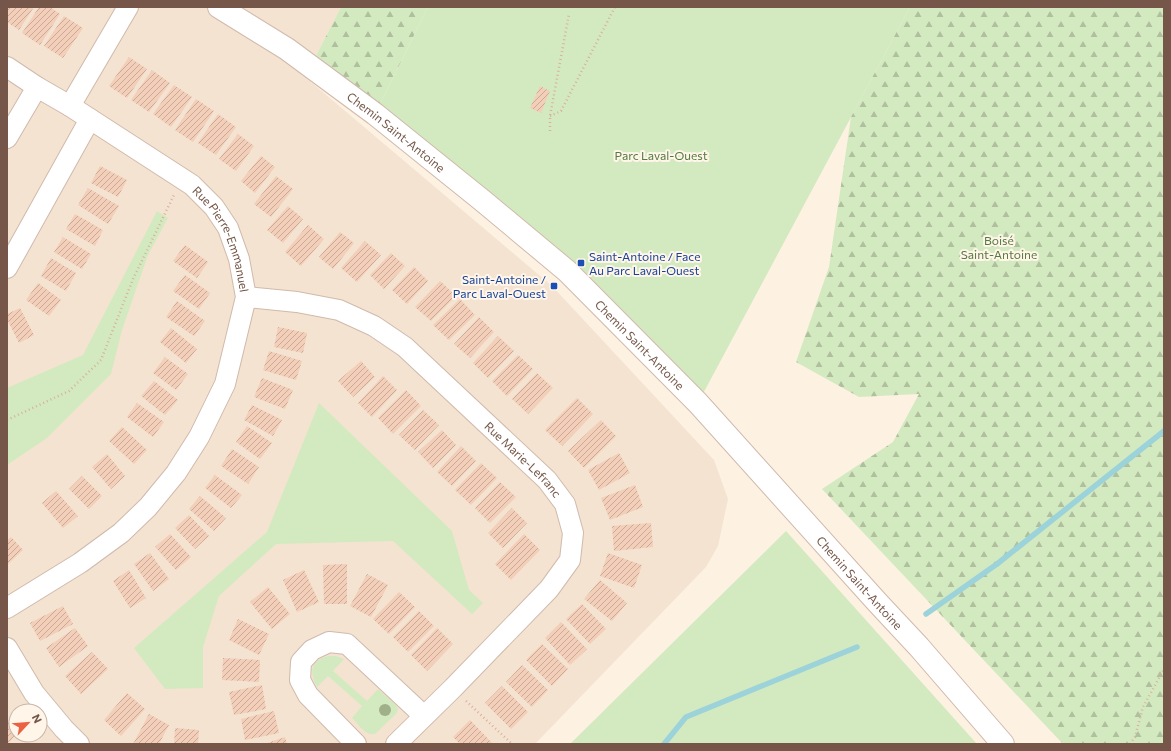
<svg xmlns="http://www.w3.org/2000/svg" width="1171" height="751" font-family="Commissioner,sans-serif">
<defs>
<pattern id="forest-firs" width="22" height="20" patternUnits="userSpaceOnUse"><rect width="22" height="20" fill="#d3eac0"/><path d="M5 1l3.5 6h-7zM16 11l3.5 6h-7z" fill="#b0c09e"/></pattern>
<pattern id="building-hatch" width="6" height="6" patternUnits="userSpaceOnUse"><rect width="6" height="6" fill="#f3ceb9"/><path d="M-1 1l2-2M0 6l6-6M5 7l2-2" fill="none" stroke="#c9aa98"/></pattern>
</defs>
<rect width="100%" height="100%" fill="#fdf1e2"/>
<path fill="#f4e3d0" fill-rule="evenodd" d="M 7,7 L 341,7 L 305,77 L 552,286 L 714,460 L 728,499 L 718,546 L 706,567 L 535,744 L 7,744 ZM 16,711 L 40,711 L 40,735 L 16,735 Z"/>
<path fill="#d3eac0" d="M 428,7 L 910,7 L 698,403 L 567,271 L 375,114 Z
M 157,211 L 168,218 L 148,255 L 122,330 L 111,374 L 47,438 L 7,465 L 7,388 L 83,355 Z
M 319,403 L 452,531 L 469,590 L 483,603 L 472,614 L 393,541 L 276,544 L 219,596 L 203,647 L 203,688 L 165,689 L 134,648 L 267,532 Z
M 786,531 L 977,744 L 570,744 Z
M 328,656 L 336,656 L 344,659 L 333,671 L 367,701 L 378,689 L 396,705 L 398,710 L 396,714 L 375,734 C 365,736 358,724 352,718 L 362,706 L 328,676 L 317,687 C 309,672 310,661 328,656 Z"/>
<path fill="url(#forest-firs)" d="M 341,7 L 428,7 L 375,114 L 305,77 Z
M 910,7 L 1164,7 L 1164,744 L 1063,744 L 822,489 L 893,442 L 919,394 L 859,397 L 796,362 L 829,267 L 851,117 Z"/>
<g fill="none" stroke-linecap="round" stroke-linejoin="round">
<path stroke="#9cd2d9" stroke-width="5.5" d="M 926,614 L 997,564 L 1164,431
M 664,744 L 686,717 L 857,647"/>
</g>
<path fill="url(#building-hatch)" d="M 7,7 L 34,7 L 19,30 L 7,22 Z
M 39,7 L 50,7 L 60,14 L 40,45 L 22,33 Z
M 64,16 L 83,28 L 63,58 L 44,46 Z
M 129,57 L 147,69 L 127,98 L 109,86 Z
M 152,70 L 170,83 L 149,112 L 131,100 Z
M 174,85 L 192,97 L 171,127 L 153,114 Z
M 540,86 L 550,91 L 541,113 L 530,108 Z
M 196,99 L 214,111 L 193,142 L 175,130 Z
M 218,114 L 236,127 L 216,155 L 198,143 Z
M 238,134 L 254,146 L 236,171 L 219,159 Z
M 261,156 L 275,167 L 255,193 L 241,181 Z
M 100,166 L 127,180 L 118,197 L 91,183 Z
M 276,176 L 293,189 L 271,217 L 254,204 Z
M 88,188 L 119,206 L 108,224 L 78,205 Z
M 288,206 L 303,219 L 283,243 L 267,230 Z
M 75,214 L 103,230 L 95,246 L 66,229 Z
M 308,225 L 324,239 L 301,266 L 285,252 Z
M 340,232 L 354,243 L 333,269 L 319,257 Z
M 63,237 L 91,254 L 82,269 L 54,252 Z
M 365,241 L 381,255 L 357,282 L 341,268 Z
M 185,245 L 208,262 L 197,278 L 173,261 Z
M 391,253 L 405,266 L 384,289 L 370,275 Z
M 51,258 L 76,273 L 66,291 L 41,276 Z
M 414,267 L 428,281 L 407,304 L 392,290 Z
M 185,275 L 210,293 L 199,309 L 173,291 Z
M 440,281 L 456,296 L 431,321 L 415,307 Z
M 38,283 L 61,300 L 49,316 L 26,300 Z
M 460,299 L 475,315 L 449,340 L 433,325 Z
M 177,301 L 205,321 L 194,336 L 166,317 Z
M 20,308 L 34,335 L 19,343 L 7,319 L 7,314 Z
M 479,317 L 494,332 L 470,358 L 454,344 Z
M 278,327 L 307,333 L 303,353 L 274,347 Z
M 171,328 L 197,349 L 186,363 L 160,342 Z
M 498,336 L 514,351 L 488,378 L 473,363 Z
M 269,351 L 302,361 L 296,380 L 263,370 Z
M 518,355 L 533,369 L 507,396 L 492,381 Z
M 165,357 L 188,374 L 176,390 L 153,373 Z
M 361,361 L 375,377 L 353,397 L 338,381 Z
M 537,373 L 553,388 L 528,414 L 512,399 Z
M 383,376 L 397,390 L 372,417 L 358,403 Z
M 262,378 L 293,390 L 285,409 L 254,397 Z
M 154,381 L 178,400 L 165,415 L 141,396 Z
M 406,390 L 421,406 L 393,434 L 378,418 Z
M 577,398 L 593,414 L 562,446 L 545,430 Z
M 137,403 L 164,422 L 153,437 L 127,417 Z
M 252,405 L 282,420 L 273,436 L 244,420 Z
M 423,410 L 439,425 L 415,450 L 399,435 Z
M 601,420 L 616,436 L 584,468 L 568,451 Z
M 247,426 L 272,443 L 260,459 L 236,442 Z
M 122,427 L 147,450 L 134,464 L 109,441 Z
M 442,430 L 456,445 L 433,468 L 418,452 Z
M 461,446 L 476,461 L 452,486 L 437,472 Z
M 232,449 L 259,467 L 248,484 L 221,466 Z
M 619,453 L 630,473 L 599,490 L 588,470 Z
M 107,454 L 125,476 L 111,489 L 92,467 Z
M 481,463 L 497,478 L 471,505 L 455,490 Z
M 215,475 L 242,495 L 231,508 L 205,488 Z
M 82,476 L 102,496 L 89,509 L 69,489 Z
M 500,482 L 516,497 L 490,523 L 475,508 Z
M 635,485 L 643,507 L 610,520 L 601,498 Z
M 56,491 L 78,516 L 63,528 L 42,503 Z
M 200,496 L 226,518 L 214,531 L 189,509 Z
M 512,508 L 527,523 L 503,548 L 488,533 Z
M 189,515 L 209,536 L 195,549 L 175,528 Z
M 651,523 L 653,547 L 614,551 L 612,526 Z
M 170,534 L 191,557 L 176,570 L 155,547 Z
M 524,534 L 540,550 L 511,580 L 495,564 Z
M 11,537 L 23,550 L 7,565 L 7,540 Z
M 150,553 L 169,579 L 153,591 L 134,564 Z
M 608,553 L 642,565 L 634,588 L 600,576 Z
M 347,564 L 347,604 L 324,604 L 323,565 Z
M 129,570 L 146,598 L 130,608 L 113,581 Z
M 304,570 L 319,602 L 297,612 L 283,580 Z
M 367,574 L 388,585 L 371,617 L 350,606 Z
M 600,580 L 627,603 L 612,621 L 584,599 Z
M 268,587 L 290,614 L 272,629 L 250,602 Z
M 399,592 L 415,607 L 389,634 L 373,619 Z
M 582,604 L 606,629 L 590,644 L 566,619 Z
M 63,606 L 73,624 L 40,641 L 30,623 Z
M 419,611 L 434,626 L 408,652 L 393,637 Z
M 238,619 L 269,634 L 259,655 L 229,640 Z
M 561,622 L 587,649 L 570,665 L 545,638 Z
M 75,628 L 88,646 L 59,667 L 46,648 Z
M 437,628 L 453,644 L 427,671 L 411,655 Z
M 542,644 L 568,669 L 552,686 L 526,660 Z
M 92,652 L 108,669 L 81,694 L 65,676 Z
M 223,658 L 260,660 L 259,682 L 222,680 Z
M 522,665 L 548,690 L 532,707 L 506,682 Z
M 262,685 L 266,709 L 234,715 L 229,692 Z
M 502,686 L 528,712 L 511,729 L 485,703 Z
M 127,693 L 145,709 L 121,736 L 104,720 Z
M 274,711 L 279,733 L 245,740 L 241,719 Z
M 149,714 L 169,725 L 159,744 L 133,744 Z
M 470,720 L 493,744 L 460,744 L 453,737 Z
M 7,721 L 16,729 L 16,734 L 8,744 Z
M 175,728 L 199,730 L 198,744 L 174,744 Z
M 285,737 L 287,744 L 264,744 Z"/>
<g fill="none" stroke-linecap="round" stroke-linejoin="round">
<g stroke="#d0baac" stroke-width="22">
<g id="minor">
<path id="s1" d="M 7,67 L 37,87 L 70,106 L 192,185 L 214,207 L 228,228 L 239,259 L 246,297 L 225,384 L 199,437 L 176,473 L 148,507 L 121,533 L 80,563 L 7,608"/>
<path d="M 70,106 L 128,7"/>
<path d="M 7,138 L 37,87"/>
<path d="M 7,268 L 90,119"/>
<path id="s2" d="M 246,297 L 297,302 L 339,310 L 374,326 L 405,347 L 547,480 L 565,504 L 573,533 L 570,560 L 549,589 L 453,688 L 396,744"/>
<path d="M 7,648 L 34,693 L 64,729 L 79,744"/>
<path d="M 356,744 L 308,695 L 300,680 L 301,662 L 312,650 L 329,642 L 347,644 L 424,716"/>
</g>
</g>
<g stroke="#d0baac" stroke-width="24">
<g id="tertiary">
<path id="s3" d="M 219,7 L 287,49 L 375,114 L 483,201 L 567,271 L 698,403 L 877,602 L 919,647 L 1003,744"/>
</g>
</g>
<path stroke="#d7b19c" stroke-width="2.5" stroke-dasharray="1 3" stroke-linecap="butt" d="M 550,116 L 561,111 L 615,7
M 550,131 L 550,116 L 569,14
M 7,420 L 69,391 L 101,360 L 133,279 L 174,195
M 466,701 L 512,744
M 1130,744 L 1135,737 L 1143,707 L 1164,669"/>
<use href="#minor" stroke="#fff" stroke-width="20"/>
<use href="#tertiary" stroke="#fff" stroke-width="22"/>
</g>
<circle fill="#a0b089" cx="385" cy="710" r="6"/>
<g fill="#1a4fb4" stroke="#fff5e9" stroke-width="1.5">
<rect x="577" y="259" width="8" height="8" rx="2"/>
<rect x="550" y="282" width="8" height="8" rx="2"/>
</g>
<g text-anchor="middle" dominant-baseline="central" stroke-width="4" stroke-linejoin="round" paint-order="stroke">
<g font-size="12" fill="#755648" stroke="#fff5e9">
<text stroke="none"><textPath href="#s3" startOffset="217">Chemin Saint-Antoine</textPath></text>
<text stroke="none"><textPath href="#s1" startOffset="283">Rue Pierre-Emmanuel</textPath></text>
<text stroke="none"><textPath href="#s3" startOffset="541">Chemin Saint-Antoine</textPath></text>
<text stroke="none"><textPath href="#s2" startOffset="333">Rue Marie-Lefranc</textPath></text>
<text stroke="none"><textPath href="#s3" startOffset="865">Chemin Saint-Antoine</textPath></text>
</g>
<g font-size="12" fill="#547b40" stroke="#fff5e9">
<text x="661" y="155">Parc Laval-Ouest</text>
<text x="999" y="240">Boisé<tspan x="999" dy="14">Saint-Antoine</tspan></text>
</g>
<g font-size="12" fill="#164399" stroke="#fff5e9" text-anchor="start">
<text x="589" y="256">Saint-Antoine / Face<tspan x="589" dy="14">Au Parc Laval-Ouest</tspan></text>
<text x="546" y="279" text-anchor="end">Saint-Antoine /<tspan x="546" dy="14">Parc Laval-Ouest</tspan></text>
</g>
</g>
<rect width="1171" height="751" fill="none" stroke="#755648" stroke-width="16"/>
<g transform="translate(28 723) rotate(64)"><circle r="19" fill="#fff5e9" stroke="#c8b5a9"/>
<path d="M0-3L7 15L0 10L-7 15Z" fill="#ea6244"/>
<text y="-6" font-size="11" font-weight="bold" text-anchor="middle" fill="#755648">N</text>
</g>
</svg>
